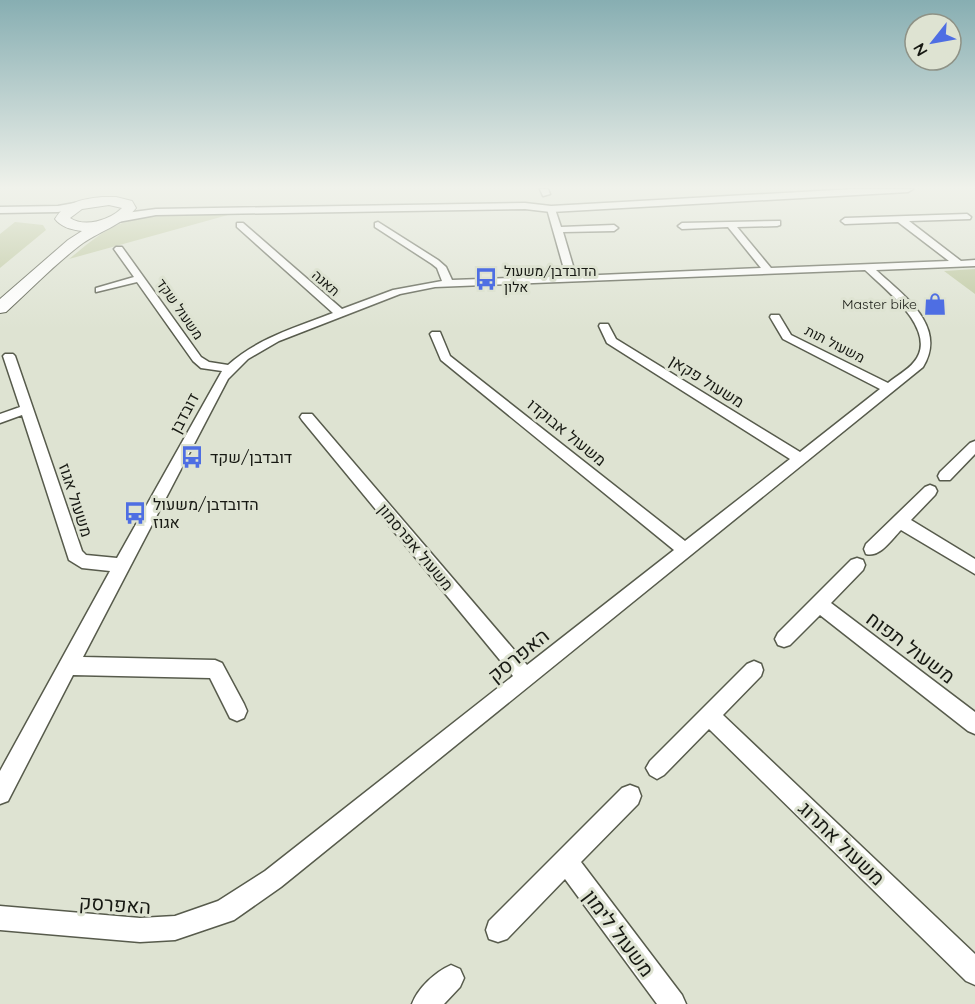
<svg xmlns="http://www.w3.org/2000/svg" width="975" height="1004" font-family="Quicksand,Heebo,sans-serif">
<rect width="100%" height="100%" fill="#dee3d2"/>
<path fill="#bec89f" d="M 228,215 L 69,259 C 83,248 96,236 111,228 C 146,210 191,216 228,215 Z
M 15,222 L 43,225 L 46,230 L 0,268 L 0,234 Z
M 975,269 L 975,294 L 944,271 Z"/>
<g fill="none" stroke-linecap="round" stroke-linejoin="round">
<g stroke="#575b4c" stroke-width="3">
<path id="street" d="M 540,189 L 548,189 L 550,194 L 543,196 Z
M 551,207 L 555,209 L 561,227 L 614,225 L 618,228 L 614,231 L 563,232 L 576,276 L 761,268 L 728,227 L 682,229 L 678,226 L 682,223 L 780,221 L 780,225 L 777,226 L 737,227 L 771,268 L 949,261 L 898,222 L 845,224 L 841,221 L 845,218 L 967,214 L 971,217 L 970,219 L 909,221 L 961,261 L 975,260 L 975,266 L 876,270 C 903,295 948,326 923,367 L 281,887 L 234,920 L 175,940 L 140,942 L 0,930 L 0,906 L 140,918 L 175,916 L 218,901 L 265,871 L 513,676 L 302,420 L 300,417 L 302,414 L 312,414 L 527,665 L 674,550 L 441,360 L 430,334 L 432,332 L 440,332 L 450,356 L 685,541 L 790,459 L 607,343 L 599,326 L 600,324 L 608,324 L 616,339 L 800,452 L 880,389 L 783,339 L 770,317 L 771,315 L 779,315 L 791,335 L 888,383 C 896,376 908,370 914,362 C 940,331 885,289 865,270 L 435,287 L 400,294 L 279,341 L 248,359 L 228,379 L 83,657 L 215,660 L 222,663 L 244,704 L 247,711 L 244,718 L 237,721 L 230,718 L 210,678 L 73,675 L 8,801 L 0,804 L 0,771 L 110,571 L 82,568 L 69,560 L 22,415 L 0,423 L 0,414 L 20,407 L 3,356 L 5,354 L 13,354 L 15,356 L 82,551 L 86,555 L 117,558 L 222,371 L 201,368 L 193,361 L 137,282 L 96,292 L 96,288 L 134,277 L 114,249 L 116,247 L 122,247 L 201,357 L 209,362 L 228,365 C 258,338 297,327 333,313 L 237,227 L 237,223 L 243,223 L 342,309 L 393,290 L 442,281 L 437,268 L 432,264 L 375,227 L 375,223 L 378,222 L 438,260 L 446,267 L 452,280 L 566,276 L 547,209 Z
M 975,441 L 975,454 L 950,480 L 940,480 L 938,476 L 940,472 L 970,443 Z
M 930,485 L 935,487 L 937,491 L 935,495 L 911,520 L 975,559 L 975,574 L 901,530 C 892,539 880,558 866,554 L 864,549 L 866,544 L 925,487 Z
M 857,558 L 863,560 L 865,565 L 863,570 L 831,603 L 975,712 L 975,734 L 968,731 L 820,615 L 790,645 L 784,647 L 778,645 L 775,639 L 778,633 L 851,560 Z
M 754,661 L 761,664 L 763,670 L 761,676 L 723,715 L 975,954 L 975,985 L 966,981 L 709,729 L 664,775 L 657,779 L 650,775 L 646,768 L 650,761 L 747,664 Z
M 630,785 L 638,788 L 641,796 L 638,804 L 581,862 L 682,995 L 686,1004 L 657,1004 L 565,879 L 507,939 L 498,942 L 489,939 L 486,930 L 489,921 L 622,788 Z
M 451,965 L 460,969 L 464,978 L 460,987 L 444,1004 L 412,1004 C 418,988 435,972 451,965 Z"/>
</g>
<g stroke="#575b4c" stroke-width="3">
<path id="secondary" d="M 854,189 L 913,189 L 908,192 L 551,212 L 525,209 L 156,215 L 118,222 L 112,218 L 118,214 L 156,209 L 525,203 L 551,206 Z
M 80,202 L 84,203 L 84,207 L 58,212 L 0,213 L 0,207 L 58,206 Z"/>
</g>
<g stroke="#575b4c" stroke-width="2">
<path id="highway" d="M 102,197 L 116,197 L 132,201 L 136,208 C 123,225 97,232 79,246 C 53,266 30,290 6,312 L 0,313 L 0,299 L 68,240 L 82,231 C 72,230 61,227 55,219 C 65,202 83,199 102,197 ZM 109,205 L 122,208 C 110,220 85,228 70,218 L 82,209 Z"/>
</g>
<use href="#street" fill="#fff" fill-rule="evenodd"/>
<use href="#secondary" fill="#fff" fill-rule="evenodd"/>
<use href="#highway" fill="#fff" fill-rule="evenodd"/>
</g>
<linearGradient id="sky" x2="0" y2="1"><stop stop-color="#87aeb2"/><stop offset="0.57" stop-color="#f0f2eb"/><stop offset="1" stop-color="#f0f2eb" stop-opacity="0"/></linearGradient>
<rect width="975" height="329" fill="url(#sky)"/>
<defs>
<g id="bus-bare" transform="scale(1.8)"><path d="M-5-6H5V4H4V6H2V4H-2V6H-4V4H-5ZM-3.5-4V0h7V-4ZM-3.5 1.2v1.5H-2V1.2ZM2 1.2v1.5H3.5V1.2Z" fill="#4e6ee3" stroke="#dee3d2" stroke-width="2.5" paint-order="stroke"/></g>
<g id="shop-bare" transform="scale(1.8)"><path d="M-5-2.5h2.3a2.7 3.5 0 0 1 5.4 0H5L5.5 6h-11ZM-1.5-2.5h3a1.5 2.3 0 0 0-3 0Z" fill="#4e6ee3" stroke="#dee3d2" stroke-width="2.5" paint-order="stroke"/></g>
</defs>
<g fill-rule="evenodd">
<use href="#bus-bare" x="486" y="279"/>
<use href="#shop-bare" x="935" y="304"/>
<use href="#bus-bare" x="192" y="457"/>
<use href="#bus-bare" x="135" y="513"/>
</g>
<g text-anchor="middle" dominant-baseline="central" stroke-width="6" stroke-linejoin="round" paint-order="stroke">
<g font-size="14" fill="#171913" stroke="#dee3d2" text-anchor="start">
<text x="504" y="271">הדובדבן/משעול<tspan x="504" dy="16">אלון</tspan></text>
<text x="917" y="304" text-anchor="end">Master bike</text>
</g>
<g font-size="14" fill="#171913" stroke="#dee3d2">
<text transform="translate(326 283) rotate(41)">תאנה</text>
<text transform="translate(180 309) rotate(55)">משעול שקד</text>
<text transform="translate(835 344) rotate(27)">משעול תות</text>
</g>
<g font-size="16" fill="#171913" stroke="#dee3d2">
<text transform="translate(707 381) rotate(32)">משעול פקאן</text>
<text transform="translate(184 413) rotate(-62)">דובדבן</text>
<text transform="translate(567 432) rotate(39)">משעול אבוקדו</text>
<text transform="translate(76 500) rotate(72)">משעול אגוז</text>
<text transform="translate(416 547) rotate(50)">משעול אפרסמון</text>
</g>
<g font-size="16" fill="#171913" stroke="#dee3d2" text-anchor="start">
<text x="210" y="457">דובדבן/שקד</text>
<text x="153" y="504">הדובדבן/משעול<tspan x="153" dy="18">אגוז</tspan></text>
</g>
<g font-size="20" fill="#171913" stroke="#dee3d2">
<text transform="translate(911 647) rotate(37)">משעול תפוח</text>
<text transform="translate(518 655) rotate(-39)">האפרסק</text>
<text transform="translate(842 843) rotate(44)">משעול אתרוג</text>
<text transform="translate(115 904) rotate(4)">האפרסק</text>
<text transform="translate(619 933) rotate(53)">משעול לימון</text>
</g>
</g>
<g transform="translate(933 42) rotate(239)"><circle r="28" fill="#dee3d2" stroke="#8e9286" stroke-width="1.5"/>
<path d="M0-4.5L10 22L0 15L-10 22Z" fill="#4e6ee3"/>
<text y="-9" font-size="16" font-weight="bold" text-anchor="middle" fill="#171913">N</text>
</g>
</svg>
